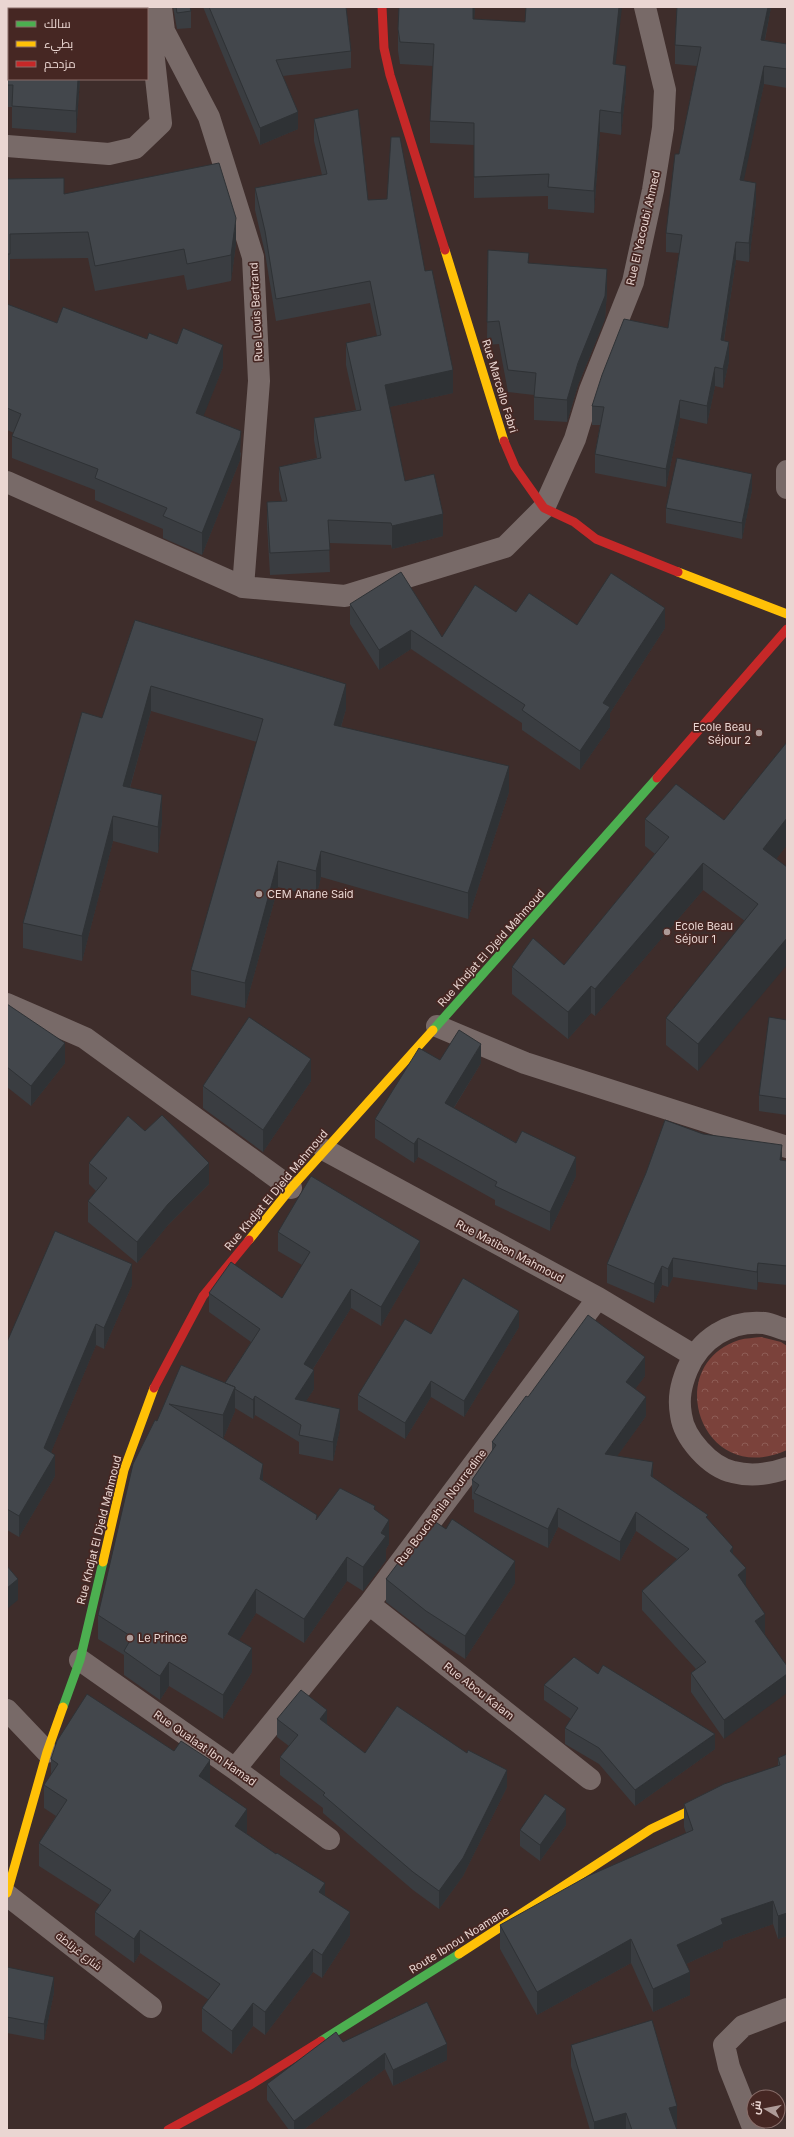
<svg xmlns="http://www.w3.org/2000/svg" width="794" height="2137" font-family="Inter,Cairo,sans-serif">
<defs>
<pattern id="forest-crowns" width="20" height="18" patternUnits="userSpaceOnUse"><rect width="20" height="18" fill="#7b423b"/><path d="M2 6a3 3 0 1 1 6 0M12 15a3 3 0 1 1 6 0" fill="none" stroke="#8e5d56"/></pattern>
</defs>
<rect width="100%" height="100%" fill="#3e2d2b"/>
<path fill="url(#forest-crowns)" d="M 761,1337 L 781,1342 L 787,1346 L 787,1450 C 702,1489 660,1366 739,1340 C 746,1338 754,1338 761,1337 Z"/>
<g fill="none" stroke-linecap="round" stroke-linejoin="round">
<path stroke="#786a68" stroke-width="22" d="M 161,7 L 164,31 L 209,117 L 253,257 L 259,381 L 243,587
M 7,146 L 109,154 L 135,148 L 161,123 L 149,14
M 787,471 L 787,488
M 7,482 L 243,587 L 345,596 L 505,547 L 544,508 L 575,439 L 590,390 L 633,282 L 653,190 L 663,128 L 665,90 L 645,7
M 7,1004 L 85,1038 L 291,1188
M 437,1026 L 525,1063 L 787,1147
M 325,1150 L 598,1298 L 693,1355
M 787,1330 C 780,1328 771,1324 764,1323 C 729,1320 700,1339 687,1370 C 681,1385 678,1398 681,1415 C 684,1438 710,1467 733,1472 C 752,1477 770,1474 787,1468
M 369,1604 L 590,1779
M 80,1660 L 235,1769 L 329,1839
M 7,1710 L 47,1752
M 235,1769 L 369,1604 L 598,1298
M 7,1895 L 151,2007
M 754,2130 L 729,2067 L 724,2045 L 743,2026 L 787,2009"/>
<path stroke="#4caf50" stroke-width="9" d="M 433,1030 L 657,778
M 63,1707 L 80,1660 L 103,1562
M 321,2041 L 459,1954"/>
<path stroke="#ffc107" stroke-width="9" d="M 445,250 L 504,441
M 678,572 L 787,614
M 249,1240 L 291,1188 L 433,1030
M 103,1562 L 124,1470 L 154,1388
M 7,1893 L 47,1752 L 63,1707
M 459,1954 L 651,1829 L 712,1800"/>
<path stroke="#c62828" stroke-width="9" d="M 382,7 L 384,48 L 390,75 L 445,250
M 504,441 L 515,467 L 544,508 L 574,522 L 596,539 L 678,572
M 657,778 L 787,629
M 154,1388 L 203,1296 L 249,1240
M 168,2130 L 252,2084 L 321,2041"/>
</g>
<path fill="#3a3d41" d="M 173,7 L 190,7 L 191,11 L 191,28 L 177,29 Z
M 203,7 L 346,7 L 351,51 L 351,68 L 283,76 L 298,129 L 260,145 Z
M 399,7 L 475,7 L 474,19 L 616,65 L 626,88 L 621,135 L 600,132 L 594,213 L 548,209 L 548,196 L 474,198 L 474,145 L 430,143 L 430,121 L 433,66 L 400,64 L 398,51 L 398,29 Z
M 677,7 L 771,7 L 765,40 L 787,44 L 787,88 L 764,84 L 743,181 L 756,201 L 749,262 L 736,260 L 724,341 L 729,361 L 723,388 L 715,386 L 707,424 L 680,418 L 666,487 L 595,473 L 595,454 L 600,425 L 592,425 L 592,406 L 668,328 L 679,253 L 666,252 L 666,233 L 679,154 L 697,66 L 675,64 L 675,45 Z
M 7,25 L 9,79 L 80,79 L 76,133 L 12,128 L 12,107 L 7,107 Z
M 314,119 L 368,200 L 425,271 L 453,393 L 389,407 L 405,481 L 443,536 L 392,549 L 391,545 L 329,543 L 330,572 L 270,575 L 267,524 L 267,502 L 282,501 L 279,490 L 279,467 L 317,458 L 314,440 L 314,418 L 356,410 L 346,365 L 346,343 L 377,336 L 370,303 L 276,321 L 265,253 L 255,210 L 255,188 L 322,175 L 314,141 Z
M 7,179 L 64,194 L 236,244 L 231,281 L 187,290 L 184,275 L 95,291 L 88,258 L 10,259 L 10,280 L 7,280 Z
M 488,250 L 529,263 L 607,291 L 605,319 L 578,385 L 567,422 L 534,420 L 534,395 L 508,392 L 499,344 L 487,345 Z
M 7,304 L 57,323 L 147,339 L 223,367 L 203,416 L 241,453 L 240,460 L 202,555 L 163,538 L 163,529 L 95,500 L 95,490 L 12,458 L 12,436 L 14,433 L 7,430 Z
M 752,490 L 742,539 L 666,523 L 666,508 Z
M 350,604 L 442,637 L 516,612 L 577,625 L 665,628 L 610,713 L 610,727 L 580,770 L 522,730 L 522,723 L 411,649 L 379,670 L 350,624 Z
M 135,620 L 346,709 L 341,727 L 509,792 L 468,919 L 321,877 L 316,897 L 278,887 L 245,1008 L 191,995 L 191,970 L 257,742 L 151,711 L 130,788 L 162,821 L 158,853 L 113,841 L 82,961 L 23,948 L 23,923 L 102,718 Z
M 787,742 L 787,845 L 776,859 L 698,1071 L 666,1045 L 666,1018 L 745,921 L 703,890 L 595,1016 L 591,1013 L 568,1039 L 512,994 L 512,967 L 564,965 L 655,854 L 645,846 L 645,819 L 724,820 Z
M 7,1004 L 65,1063 L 31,1106 L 7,1087 Z
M 787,1020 L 787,1115 L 759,1111 L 759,1095 Z
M 440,1060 L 481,1063 L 454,1108 L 576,1176 L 550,1231 L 495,1205 L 495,1200 L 418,1157 L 414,1163 L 375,1138 L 375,1119 Z
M 311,1081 L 263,1152 L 203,1108 L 203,1086 Z
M 703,1134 L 782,1160 L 787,1161 L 787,1285 L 758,1282 L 757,1290 L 673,1277 L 668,1287 L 662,1285 L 654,1303 L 607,1283 L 607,1264 Z
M 89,1163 L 209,1184 L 168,1225 L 137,1263 L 88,1222 L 88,1201 L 96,1191 L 89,1184 Z
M 278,1232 L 420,1260 L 381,1326 L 351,1308 L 313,1369 L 314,1389 L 306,1401 L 340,1428 L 333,1461 L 299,1454 L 299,1442 L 255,1415 L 253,1419 L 235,1408 L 235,1411 L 223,1439 L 263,1480 L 317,1518 L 375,1511 L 389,1544 L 386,1549 L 386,1560 L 363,1591 L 347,1581 L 304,1643 L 256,1613 L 239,1640 L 252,1672 L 223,1719 L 169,1686 L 160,1700 L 124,1675 L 124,1655 L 98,1639 L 98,1615 L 157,1421 L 181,1365 L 225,1383 L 251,1342 L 209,1312 L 209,1293 L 282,1298 L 302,1265 L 278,1251 Z
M 132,1285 L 104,1349 L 96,1345 L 51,1452 L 55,1476 L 19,1537 L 7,1530 L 7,1342 Z
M 519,1327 L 464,1417 L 431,1397 L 405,1439 L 358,1410 L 358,1395 L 431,1334 Z
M 645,1376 L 635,1389 L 646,1416 L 617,1456 L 653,1478 L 708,1519 L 733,1554 L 746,1586 L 765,1633 L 764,1634 L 724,1739 L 691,1692 L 691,1673 L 696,1669 L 642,1610 L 642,1591 L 677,1559 L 636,1531 L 620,1561 L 558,1527 L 548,1548 L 474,1512 L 474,1500 L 472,1499 L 472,1480 L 492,1451 L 492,1442 L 528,1397 Z
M 410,1554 L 515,1583 L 465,1659 L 426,1633 L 386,1602 L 386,1579 Z
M 598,1674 L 715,1749 L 635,1806 L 599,1764 L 565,1744 L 565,1728 L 571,1719 L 544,1700 L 544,1685 Z
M 277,1719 L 327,1725 L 365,1753 L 507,1787 L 463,1876 L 439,1909 L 413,1890 L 323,1813 L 323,1808 L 280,1775 L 280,1757 L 289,1746 L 277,1737 Z
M 787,1754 L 787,1936 L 778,1939 L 773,1924 L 723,1942 L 723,1947 L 686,1964 L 690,1995 L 653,2012 L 631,1963 L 537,2015 L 500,1949 L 500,1925 L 686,1833 L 684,1827 L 684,1804 L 778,1766 L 778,1758 Z
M 51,1759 L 210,1783 L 209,1783 L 247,1832 L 246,1833 L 325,1895 L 350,1935 L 322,1978 L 313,1972 L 265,2035 L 253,2026 L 232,2054 L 202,2031 L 202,2008 L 209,2000 L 140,1953 L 134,1963 L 95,1935 L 95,1912 L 100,1905 L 39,1866 L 39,1843 L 56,1816 L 44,1808 L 44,1785 L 51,1774 Z
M 566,1825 L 540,1861 L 520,1846 L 520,1830 Z
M 7,1967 L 54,1992 L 44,2040 L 7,2033 Z
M 343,2042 L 447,2060 L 393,2086 L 385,2069 L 303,2130 L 289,2130 L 267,2100 L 267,2084 Z
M 571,2045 L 677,2126 L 676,2126 L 677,2130 L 590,2130 L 571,2066 Z"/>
<path fill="#2f3235" d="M 473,7 L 475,7 L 473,41 Z
M 619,7 L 622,7 L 613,86 L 613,64 Z
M 768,7 L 771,7 L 761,59 L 761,40 Z
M 626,66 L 626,88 L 621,135 L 621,113 Z
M 764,66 L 764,84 L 740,199 L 740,180 Z
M 78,79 L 80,79 L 76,133 L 76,111 Z
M 600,110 L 600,132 L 594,213 L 594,191 Z
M 298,112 L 298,129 L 260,145 L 260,128 Z
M 756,183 L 756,201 L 749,262 L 749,243 Z
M 236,218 L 236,244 L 231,281 L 231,255 Z
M 736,242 L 736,260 L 721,359 L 721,340 Z
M 607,269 L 607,291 L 605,319 L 578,385 L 567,422 L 567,400 Z
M 729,342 L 729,361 L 723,388 L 723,369 Z
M 223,345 L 223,367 L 196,435 L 196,413 Z
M 715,367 L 715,386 L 707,424 L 707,406 Z
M 453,370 L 453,393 L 385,408 L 385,385 Z
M 680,400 L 680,418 L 666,487 L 666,469 Z
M 241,431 L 240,460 L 202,555 L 202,533 Z
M 752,474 L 752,490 L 742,539 L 742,523 Z
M 443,514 L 443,536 L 392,549 L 392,526 Z
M 665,608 L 665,628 L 610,713 L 610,727 L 580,770 L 580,751 L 603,703 Z
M 411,630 L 411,649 L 379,670 L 379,650 Z
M 346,684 L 346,709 L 334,750 L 334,725 Z
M 151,686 L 151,711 L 123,812 L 123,786 Z
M 509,766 L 509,792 L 468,919 L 468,893 Z
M 162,795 L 162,821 L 158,853 L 158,827 Z
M 113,816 L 113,841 L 82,961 L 82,936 Z
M 787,818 L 787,845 L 763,876 L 763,849 Z
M 321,851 L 321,877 L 316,897 L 316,871 Z
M 278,861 L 278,887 L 245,1008 L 245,983 Z
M 703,863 L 703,890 L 595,1016 L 595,989 Z
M 787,938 L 787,965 L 698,1071 L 698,1044 Z
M 591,986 L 591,1013 L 568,1039 L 568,1012 Z
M 65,1043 L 65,1063 L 31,1106 L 31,1086 Z
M 481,1044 L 481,1063 L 445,1122 L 445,1103 Z
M 311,1059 L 311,1081 L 263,1152 L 263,1130 Z
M 418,1138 L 418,1157 L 414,1163 L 414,1144 Z
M 782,1145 L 782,1164 L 780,1160 Z
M 576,1157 L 576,1176 L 550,1231 L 550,1212 Z
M 209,1163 L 209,1184 L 168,1225 L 137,1263 L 137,1242 L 168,1204 Z
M 420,1241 L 420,1260 L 381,1326 L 381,1307 Z
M 673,1258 L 673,1277 L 668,1287 L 668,1269 Z
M 758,1263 L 758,1282 L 757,1290 L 757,1272 Z
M 132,1264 L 132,1285 L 104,1349 L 104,1328 Z
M 662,1266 L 662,1285 L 654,1303 L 654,1284 Z
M 351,1289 L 351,1308 L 304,1383 L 304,1364 Z
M 519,1311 L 519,1327 L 464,1417 L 464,1401 Z
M 96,1324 L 96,1345 L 44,1469 L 44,1448 Z
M 645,1357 L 645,1376 L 626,1401 L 626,1382 Z
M 314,1370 L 314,1389 L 295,1418 L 295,1399 Z
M 431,1381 L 431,1397 L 405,1439 L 405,1423 Z
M 235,1387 L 235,1411 L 223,1439 L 223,1415 Z
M 255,1396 L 255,1415 L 253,1419 L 253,1400 Z
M 646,1397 L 646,1416 L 605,1473 L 605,1454 Z
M 340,1409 L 340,1428 L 333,1461 L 333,1442 Z
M 55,1455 L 55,1476 L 19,1537 L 19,1516 Z
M 653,1462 L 653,1481 L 651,1476 Z
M 263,1464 L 263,1488 L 260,1479 Z
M 558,1508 L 558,1527 L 548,1548 L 548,1529 Z
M 636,1512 L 636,1531 L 620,1561 L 620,1542 Z
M 389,1520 L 389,1544 L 386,1549 L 386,1560 L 363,1591 L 363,1567 Z
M 733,1547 L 733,1566 L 730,1551 Z
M 347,1557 L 347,1581 L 304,1643 L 304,1619 Z
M 515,1561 L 515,1583 L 465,1659 L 465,1636 Z
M 746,1568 L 746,1587 L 738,1575 Z
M 18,1579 L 18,1600 L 7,1609 L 7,1588 Z
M 256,1589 L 256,1613 L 228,1658 L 228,1634 Z
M 765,1614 L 765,1633 L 755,1640 L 755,1621 Z
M 252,1648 L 252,1672 L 223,1719 L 223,1695 Z
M 169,1662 L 169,1686 L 160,1700 L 160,1676 Z
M 787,1674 L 787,1693 L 724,1739 L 724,1720 Z
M 327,1710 L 327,1728 L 320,1719 Z
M 715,1734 L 715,1749 L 635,1806 L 635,1790 Z
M 210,1760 L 210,1783 L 199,1799 L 199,1776 Z
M 507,1770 L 507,1787 L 463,1876 L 439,1909 L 439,1891 Z
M 247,1809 L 247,1832 L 235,1849 L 235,1826 Z
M 566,1809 L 566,1825 L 540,1861 L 540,1845 Z
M 325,1883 L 325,1906 L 319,1892 Z
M 773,1901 L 773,1924 L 723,1942 L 723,1947 L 677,1968 L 677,1945 L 721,1919 Z
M 350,1912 L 350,1935 L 322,1978 L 322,1955 Z
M 787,1913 L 787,1936 L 778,1939 L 778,1916 Z
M 140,1930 L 140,1953 L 134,1963 L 134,1939 Z
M 631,1939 L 631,1963 L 537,2015 L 537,1992 Z
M 313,1949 L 313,1972 L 265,2035 L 265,2012 Z
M 690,1972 L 690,1995 L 653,2012 L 653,1989 Z
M 54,1977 L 54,1992 L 44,2040 L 44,2024 Z
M 253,2003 L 253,2026 L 232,2054 L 232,2031 Z
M 447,2044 L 447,2060 L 393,2086 L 393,2070 Z
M 385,2053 L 385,2069 L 303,2130 L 294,2130 L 294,2121 Z
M 677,2106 L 677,2126 L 669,2128 L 669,2108 Z
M 626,2113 L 626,2130 L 594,2130 L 594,2122 Z"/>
<path fill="#43474c" stroke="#2f3235" d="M 14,7 L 70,7 L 70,9 L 14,9 Z
M 176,7 L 190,7 L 191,11 L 177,13 Z
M 209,7 L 346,7 L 351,51 L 276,60 L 298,112 L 260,128 Z
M 399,7 L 473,7 L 473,19 L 525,22 L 526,7 L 619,7 L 613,64 L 626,66 L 621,113 L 600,110 L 594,191 L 548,187 L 549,174 L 474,177 L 474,123 L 430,121 L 434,44 L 400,42 L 398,29 Z
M 677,7 L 768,7 L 761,40 L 787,44 L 787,69 L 764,66 L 740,180 L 756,183 L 749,243 L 736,242 L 721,340 L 729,342 L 723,369 L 715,367 L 707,406 L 680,400 L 666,469 L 595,454 L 604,407 L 592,406 L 602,375 L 624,319 L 668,328 L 682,235 L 666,233 L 675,154 L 679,154 L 701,47 L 675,45 Z
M 7,25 L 9,25 L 9,79 L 78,79 L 76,111 L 12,106 L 13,85 L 7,85 Z
M 358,109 L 368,200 L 387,199 L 391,137 L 400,137 L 425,271 L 432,270 L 453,370 L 385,385 L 405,481 L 434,474 L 443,514 L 392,526 L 391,523 L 328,520 L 330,550 L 270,553 L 267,502 L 287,501 L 279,467 L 321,458 L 314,418 L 361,410 L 346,343 L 381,335 L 370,281 L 276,299 L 265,231 L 255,188 L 327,174 L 314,119 Z
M 219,163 L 236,218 L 231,255 L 187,264 L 184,249 L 95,266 L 88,232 L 10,234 L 10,254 L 7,254 L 7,179 L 64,178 L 64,194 Z
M 488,250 L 529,253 L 528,263 L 607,269 L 605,296 L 578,363 L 567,400 L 534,397 L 536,373 L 508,370 L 499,321 L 487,322 Z
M 7,304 L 57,323 L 63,307 L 147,339 L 149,333 L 177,344 L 183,328 L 223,345 L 196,413 L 241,431 L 240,438 L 202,533 L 163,516 L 167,508 L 95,478 L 98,469 L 12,436 L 21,414 L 7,408 Z
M 677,458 L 752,474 L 742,523 L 666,508 Z
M 401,572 L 442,637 L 475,585 L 516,612 L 529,593 L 577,625 L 611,573 L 665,608 L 603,703 L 610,707 L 580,751 L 522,710 L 525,705 L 411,630 L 379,650 L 350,604 Z
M 135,620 L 346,684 L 334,725 L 509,766 L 468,893 L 321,851 L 316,871 L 278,861 L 245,983 L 191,970 L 263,719 L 151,686 L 123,786 L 162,795 L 158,827 L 113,816 L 82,936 L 23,923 L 82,712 L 102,718 Z
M 787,742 L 787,818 L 763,849 L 787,867 L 787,938 L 698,1044 L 666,1018 L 758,904 L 703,863 L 595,989 L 591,986 L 568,1012 L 512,967 L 533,938 L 564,965 L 669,837 L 645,819 L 676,784 L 724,820 Z
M 7,1004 L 65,1043 L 31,1086 L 7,1067 Z
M 249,1017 L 311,1059 L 263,1130 L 203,1086 Z
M 769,1017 L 787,1020 L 787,1099 L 759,1095 Z
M 459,1030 L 481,1044 L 445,1103 L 516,1143 L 522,1131 L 576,1157 L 550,1212 L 495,1186 L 497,1182 L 418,1138 L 414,1144 L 375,1119 L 419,1048 L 440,1060 Z
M 162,1115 L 209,1163 L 168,1204 L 137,1242 L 88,1201 L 107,1178 L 89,1163 L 128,1116 L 145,1131 Z
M 665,1120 L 703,1134 L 782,1145 L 780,1160 L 787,1161 L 787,1266 L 758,1263 L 757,1272 L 673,1258 L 668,1269 L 662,1266 L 654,1284 L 607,1264 L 646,1173 Z
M 311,1176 L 420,1241 L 381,1307 L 351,1289 L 304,1364 L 314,1370 L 295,1399 L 340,1409 L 333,1442 L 299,1435 L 301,1425 L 255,1396 L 253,1400 L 235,1389 L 235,1387 L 225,1383 L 260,1329 L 209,1293 L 231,1262 L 282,1298 L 310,1252 L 278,1232 Z
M 55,1231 L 132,1264 L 104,1328 L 96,1324 L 44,1448 L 55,1455 L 19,1516 L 7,1509 L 7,1342 Z
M 463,1278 L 519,1311 L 464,1401 L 431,1381 L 405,1423 L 358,1395 L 405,1319 L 431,1334 Z
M 588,1315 L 645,1357 L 626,1382 L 646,1397 L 605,1454 L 653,1462 L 651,1476 L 708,1515 L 706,1517 L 733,1547 L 730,1551 L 746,1568 L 738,1575 L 765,1614 L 755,1621 L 787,1666 L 787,1674 L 724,1720 L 691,1673 L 706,1662 L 642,1591 L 689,1549 L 636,1512 L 620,1542 L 558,1508 L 548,1529 L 474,1493 L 479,1485 L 472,1480 L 496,1445 L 492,1442 L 526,1396 L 528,1397 Z
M 181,1365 L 235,1387 L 223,1415 L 169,1404 L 263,1464 L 260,1479 L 317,1515 L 316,1520 L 340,1488 L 375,1506 L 374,1509 L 389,1520 L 381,1533 L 386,1536 L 363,1567 L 347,1557 L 304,1619 L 256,1589 L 228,1634 L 252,1648 L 223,1695 L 169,1662 L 160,1676 L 155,1673 L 124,1651 L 132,1637 L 98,1615 L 133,1464 L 155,1420 L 157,1421 Z
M 452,1519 L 515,1561 L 465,1636 L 426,1611 L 386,1579 L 407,1551 L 410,1554 L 420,1542 L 434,1521 L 446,1529 Z
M 7,1566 L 18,1579 L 7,1588 Z
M 574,1657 L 598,1674 L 603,1665 L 715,1734 L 635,1790 L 599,1748 L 565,1728 L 578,1708 L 544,1685 Z
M 301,1690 L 327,1710 L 320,1719 L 365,1753 L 397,1706 L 467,1753 L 468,1750 L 507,1770 L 463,1858 L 439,1891 L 413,1872 L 323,1795 L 325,1793 L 280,1757 L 298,1735 L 277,1719 Z
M 87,1694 L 174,1751 L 181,1741 L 210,1760 L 199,1776 L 247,1809 L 235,1826 L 276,1854 L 277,1853 L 325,1883 L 319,1892 L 350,1912 L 322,1955 L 313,1949 L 265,2012 L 253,2003 L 232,2031 L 202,2008 L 220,1984 L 140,1930 L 134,1939 L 95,1912 L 111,1890 L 39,1843 L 67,1800 L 44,1785 L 58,1764 L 51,1759 L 57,1741 Z
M 787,1754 L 787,1913 L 778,1916 L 773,1901 L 721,1919 L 723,1924 L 677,1945 L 690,1972 L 653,1989 L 631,1939 L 537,1992 L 500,1925 L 588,1876 L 693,1830 L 684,1804 L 724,1784 L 780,1765 L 778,1758 Z
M 545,1794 L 566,1809 L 540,1845 L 520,1830 Z
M 7,1967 L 54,1977 L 44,2024 L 7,2017 Z
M 427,2002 L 447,2044 L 393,2070 L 385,2053 L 294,2121 L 267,2084 L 336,2032 L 343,2042 Z
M 652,2020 L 677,2106 L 669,2108 L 677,2130 L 632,2130 L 626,2113 L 594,2122 L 571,2045 Z"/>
<g fill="#ae9b98" stroke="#462723" stroke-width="1.5">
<circle cx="759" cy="733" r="4"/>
<circle cx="259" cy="894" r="4"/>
<circle cx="667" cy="932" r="4"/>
<circle cx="130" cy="1638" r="4"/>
</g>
<g text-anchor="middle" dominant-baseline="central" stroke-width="3.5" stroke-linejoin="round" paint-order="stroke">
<g font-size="11" fill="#ead6d2" stroke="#462723">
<text transform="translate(643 228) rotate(-77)">Rue El Yacoubi Ahmed</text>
<text transform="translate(256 312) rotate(-93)">Rue Louis Bertrand</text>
<text transform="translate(500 386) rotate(73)">Rue Marcello Fabri</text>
<text transform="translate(491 948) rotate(-48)">Rue Khdjat El Djeld Mahmoud</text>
<text transform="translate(276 1190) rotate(-50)">Rue Khdjat El Djeld Mahmoud</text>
<text transform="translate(510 1251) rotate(28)">Rue Matiben Mahmoud</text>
<text transform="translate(441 1507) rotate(-53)">Rue Bouchahila Nourredine</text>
<text transform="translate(99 1530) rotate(-76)">Rue Khdjat El Djeld Mahmoud</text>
<text transform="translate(479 1691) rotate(38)">Rue Abou Kalam</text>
<text transform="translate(205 1748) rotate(35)">Rue Qualaat Ibn Hamad</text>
<text transform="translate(459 1940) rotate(-32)">Route Ibnou Noamane</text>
<text transform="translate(79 1951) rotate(38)">شارع غرناطة</text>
</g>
<g font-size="11" fill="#ead6d2" stroke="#462723" text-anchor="start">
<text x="751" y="727" text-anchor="end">Ecole Beau<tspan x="751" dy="13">Séjour 2</tspan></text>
<text x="267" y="894">CEM Anane Said</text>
<text x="675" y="926">Ecole Beau<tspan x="675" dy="13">Séjour 1</tspan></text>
<text x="138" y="1638">Le Prince</text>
</g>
</g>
<rect width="794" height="2137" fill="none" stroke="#ead6d2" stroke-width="16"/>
<rect x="8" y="8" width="140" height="72" fill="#462723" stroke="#886d69"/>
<rect x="16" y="21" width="20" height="6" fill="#4caf50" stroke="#886d69"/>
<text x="44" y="28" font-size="12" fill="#ead6d2">سالك</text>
<rect x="16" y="41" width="20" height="6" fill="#ffc107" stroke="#886d69"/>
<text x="44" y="48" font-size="12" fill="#ead6d2">بطيء</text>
<rect x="16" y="61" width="20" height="6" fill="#c62828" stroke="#886d69"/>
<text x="44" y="68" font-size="12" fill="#ead6d2">مزدحم</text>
<g transform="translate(766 2109) rotate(280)"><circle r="19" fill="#462723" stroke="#886d69"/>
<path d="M0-3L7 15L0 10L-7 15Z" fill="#ae9b98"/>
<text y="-6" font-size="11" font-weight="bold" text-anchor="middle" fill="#ead6d2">ش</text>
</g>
</svg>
